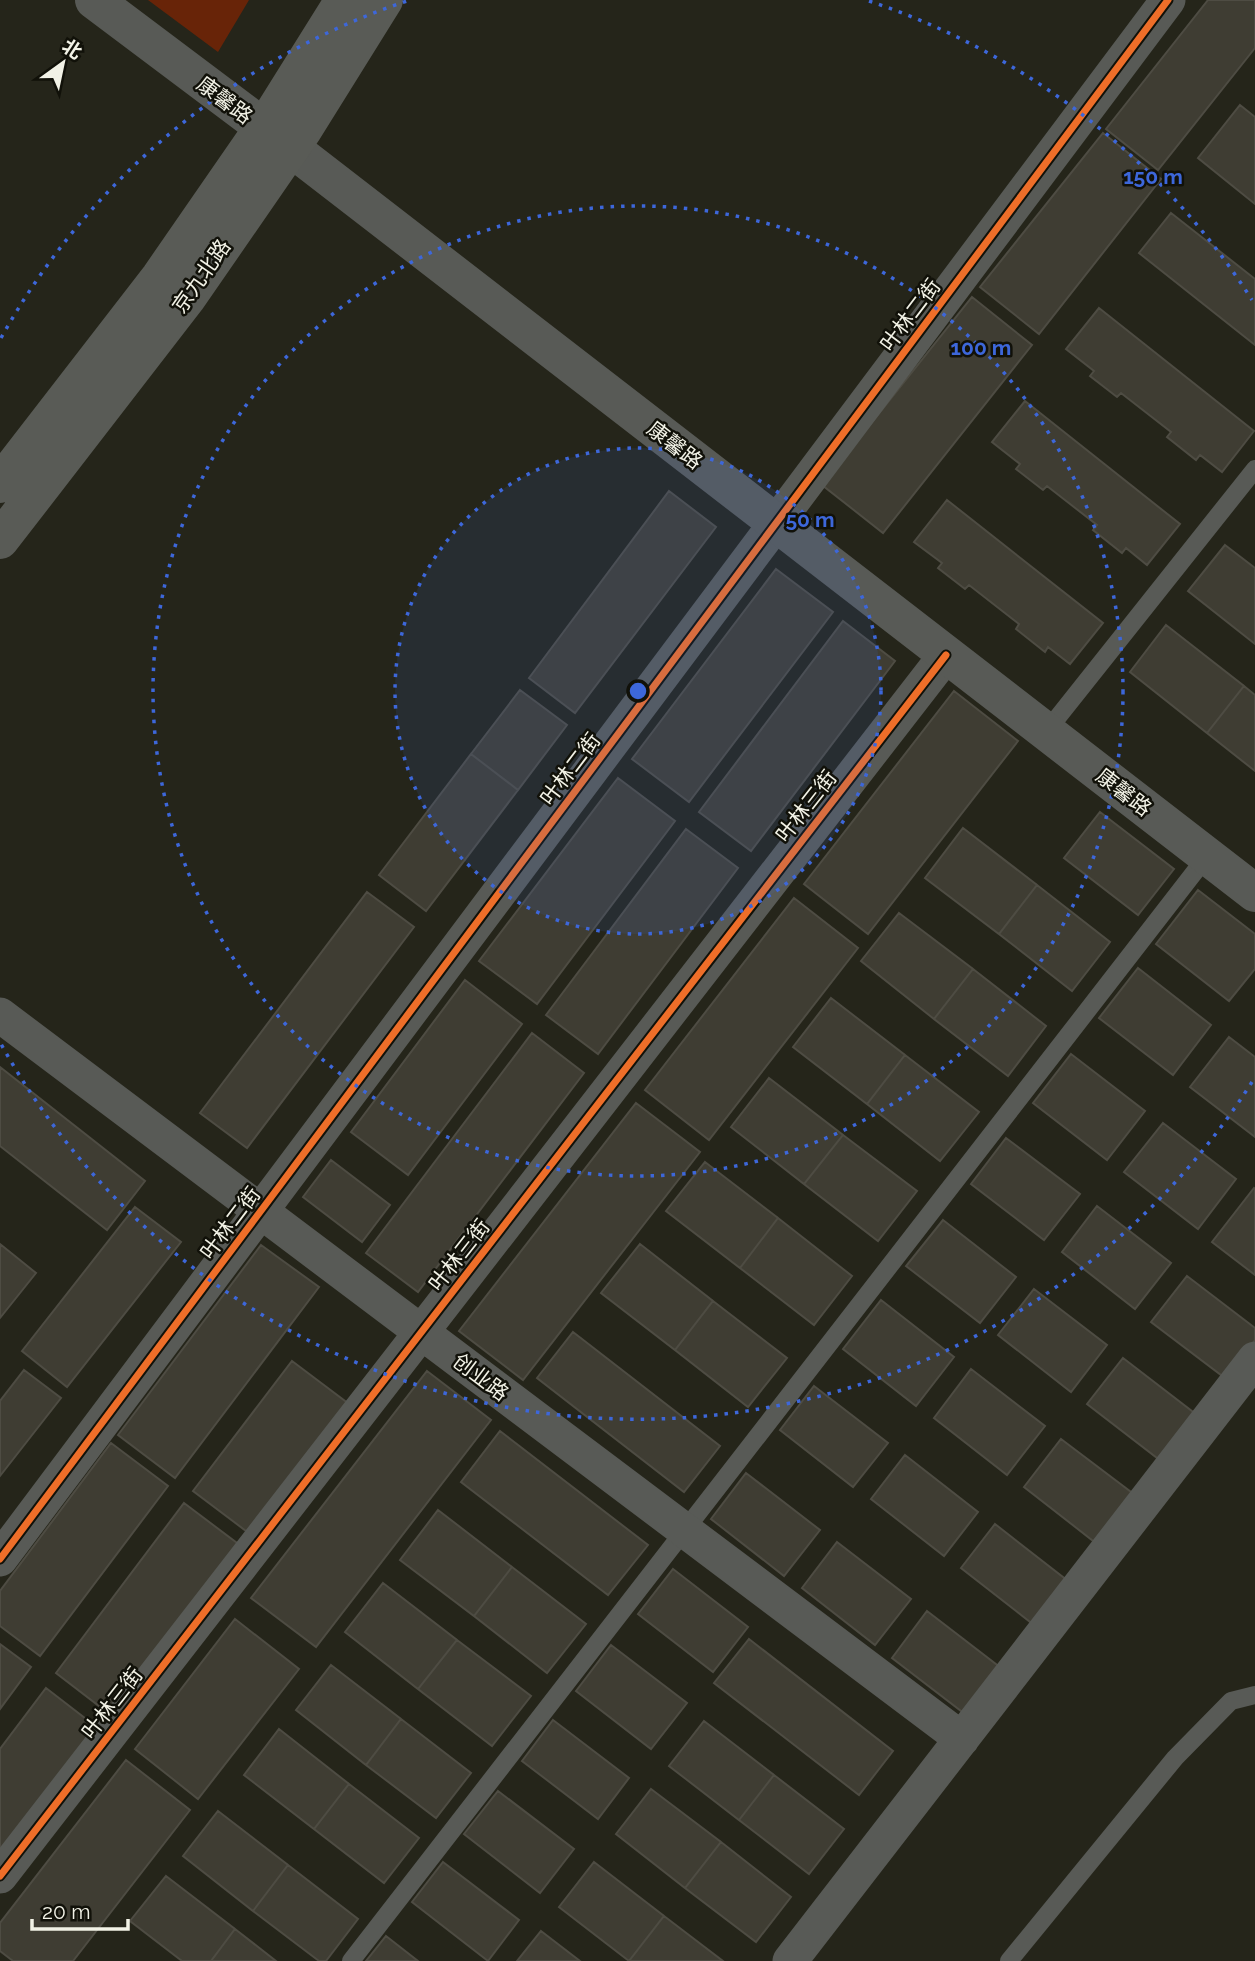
<svg xmlns="http://www.w3.org/2000/svg" width="1255" height="1961" font-family="Raleway,'Noto Sans SC',sans-serif">
<rect width="100%" height="100%" fill="#25251a"/>
<path fill="#682408" d="M 148,0 L 249,0 L 218,52 Z"/>
<path fill="#3f3d33" stroke="#4e4c43" stroke-width="2" d="M 1208,0 L 1255,0 L 1255,48 L 1158,170 L 1106,129 Z
M 1240,105 L 1255,117 L 1255,204 L 1198,158 Z
M 1103,133 L 1161,179 L 1039,334 L 980,287 Z
M 1171,213 L 1255,279 L 1255,345 L 1139,253 Z
M 972,297 L 1032,345 L 883,533 L 822,485 Z
M 1099,308 L 1254,431 L 1222,472 L 1200,455 L 1196,460 L 1167,437 L 1171,432 L 1121,393 L 1117,397 L 1090,376 L 1094,371 L 1066,349 Z
M 1025,401 L 1180,524 L 1147,565 L 1126,548 L 1122,553 L 1093,530 L 1097,525 L 1047,486 L 1043,490 L 1016,469 L 1020,464 L 992,442 Z
M 669,491 L 716,527 L 575,713 L 529,678 Z
M 947,500 L 1103,623 L 1070,664 L 1048,647 L 1045,652 L 1016,629 L 1019,624 L 969,585 L 965,589 L 938,568 L 942,563 L 914,542 Z
M 1225,545 L 1255,568 L 1255,644 L 1188,591 Z
M 776,569 L 833,612 L 689,802 L 632,759 Z
M 843,621 L 895,661 L 751,851 L 699,812 Z
M 1166,625 L 1244,686 L 1207,733 L 1130,672 Z
M 1244,686 L 1255,695 L 1255,771 L 1207,733 Z
M 520,690 L 567,725 L 518,790 L 471,754 Z
M 954,691 L 1018,741 L 868,934 L 804,884 Z
M 471,754 L 518,790 L 426,911 L 379,875 Z
M 618,778 L 675,821 L 537,1004 L 479,961 Z
M 1100,812 L 1174,869 L 1138,915 L 1064,858 Z
M 963,828 L 1037,885 L 999,934 L 925,878 Z
M 686,829 L 738,868 L 598,1054 L 546,1015 Z
M 1037,885 L 1110,942 L 1072,991 L 999,934 Z
M 1198,890 L 1255,934 L 1255,969 L 1229,1001 L 1156,944 Z
M 367,892 L 414,927 L 247,1148 L 200,1113 Z
M 794,898 L 858,948 L 709,1140 L 645,1090 Z
M 899,913 L 973,969 L 934,1019 L 861,961 Z
M 1138,968 L 1211,1025 L 1173,1075 L 1099,1018 Z
M 973,969 L 1046,1026 L 1008,1076 L 934,1019 Z
M 465,980 L 522,1024 L 408,1175 L 351,1132 Z
M 831,998 L 905,1055 L 867,1104 L 793,1047 Z
M 532,1033 L 584,1073 L 418,1292 L 366,1253 Z
M 1229,1037 L 1255,1057 L 1255,1137 L 1190,1087 Z
M 1071,1054 L 1145,1111 L 1107,1160 L 1033,1103 Z
M 905,1055 L 979,1112 L 940,1161 L 867,1104 Z
M 0,1067 L 145,1181 L 107,1230 L 0,1146 Z
M 769,1078 L 843,1135 L 804,1184 L 731,1127 Z
M 636,1103 L 700,1152 L 523,1380 L 459,1331 Z
M 1163,1123 L 1236,1179 L 1198,1229 L 1124,1172 Z
M 843,1135 L 917,1191 L 878,1241 L 804,1184 Z
M 1006,1138 L 1080,1194 L 1044,1240 L 971,1184 Z
M 331,1160 L 390,1205 L 362,1242 L 303,1197 Z
M 705,1162 L 778,1218 L 740,1268 L 666,1211 Z
M 1254,1188 L 1255,1189 L 1255,1275 L 1212,1242 Z
M 1097,1206 L 1171,1263 L 1135,1309 L 1062,1252 Z
M 135,1207 L 181,1242 L 67,1387 L 22,1351 Z
M 778,1218 L 852,1276 L 814,1325 L 740,1268 Z
M 943,1220 L 1016,1277 L 980,1323 L 906,1266 Z
M 0,1244 L 36,1273 L 0,1318 Z
M 640,1244 L 713,1301 L 675,1350 L 601,1293 Z
M 261,1245 L 319,1287 L 175,1478 L 118,1435 Z
M 1187,1276 L 1255,1328 L 1255,1340 L 1225,1378 L 1151,1322 Z
M 1034,1289 L 1107,1345 L 1071,1392 L 998,1335 Z
M 881,1300 L 954,1357 L 916,1406 L 843,1349 Z
M 713,1301 L 787,1358 L 748,1407 L 675,1350 Z
M 573,1332 L 720,1446 L 684,1492 L 537,1378 Z
M 1123,1358 L 1197,1415 L 1161,1461 L 1087,1404 Z
M 292,1361 L 349,1404 L 250,1534 L 193,1491 Z
M 971,1369 L 1045,1426 L 1007,1475 L 934,1418 Z
M 24,1370 L 61,1398 L 0,1476 L 0,1401 Z
M 427,1371 L 491,1420 L 316,1647 L 251,1598 Z
M 814,1386 L 888,1443 L 853,1487 L 780,1430 Z
M 500,1431 L 648,1545 L 608,1595 L 461,1482 Z
M 1061,1439 L 1135,1495 L 1097,1544 L 1024,1487 Z
M 111,1443 L 168,1486 L 40,1656 L 0,1626 L 0,1591 Z
M 905,1455 L 978,1512 L 944,1556 L 871,1499 Z
M 746,1473 L 820,1530 L 784,1576 L 711,1519 Z
M 184,1503 L 241,1546 L 112,1716 L 56,1673 Z
M 438,1510 L 512,1567 L 474,1616 L 400,1560 Z
M 995,1524 L 1068,1581 L 1034,1625 L 961,1568 Z
M 837,1542 L 911,1599 L 875,1645 L 802,1588 Z
M 512,1567 L 586,1624 L 547,1673 L 474,1616 Z
M 673,1569 L 748,1627 L 713,1672 L 638,1614 Z
M 383,1583 L 457,1640 L 418,1689 L 345,1632 Z
M 927,1611 L 1001,1668 L 965,1714 L 892,1658 Z
M 235,1619 L 299,1669 L 198,1799 L 135,1749 Z
M 749,1639 L 893,1751 L 859,1795 L 714,1683 Z
M 457,1640 L 531,1696 L 492,1746 L 418,1689 Z
M 0,1644 L 31,1667 L 0,1709 Z
M 611,1645 L 687,1703 L 651,1749 L 576,1691 Z
M 331,1665 L 401,1719 L 366,1765 L 296,1710 Z
M 46,1688 L 99,1729 L 0,1860 L 0,1749 Z
M 401,1719 L 471,1773 L 436,1818 L 366,1765 Z
M 553,1720 L 629,1778 L 598,1819 L 522,1761 Z
M 704,1721 L 774,1775 L 739,1820 L 669,1766 Z
M 279,1729 L 349,1784 L 314,1829 L 244,1775 Z
M 126,1760 L 190,1810 L 73,1961 L 13,1961 L 0,1951 L 0,1923 Z
M 774,1775 L 844,1829 L 809,1874 L 739,1820 Z
M 349,1784 L 419,1838 L 384,1883 L 314,1829 Z
M 651,1789 L 721,1842 L 685,1888 L 616,1834 Z
M 498,1791 L 574,1849 L 540,1893 L 464,1834 Z
M 218,1811 L 288,1865 L 253,1911 L 183,1856 Z
M 721,1842 L 791,1897 L 756,1942 L 685,1888 Z
M 443,1862 L 519,1920 L 488,1961 L 412,1902 Z
M 594,1862 L 664,1916 L 629,1961 L 559,1907 Z
M 288,1865 L 358,1919 L 326,1961 L 319,1961 L 253,1911 Z
M 166,1876 L 235,1929 L 211,1961 L 182,1961 L 130,1921 Z
M 664,1916 L 723,1961 L 629,1961 Z
M 235,1929 L 276,1961 L 211,1961 Z
M 541,1931 L 580,1961 L 517,1961 Z
M 386,1936 L 418,1961 L 366,1961 Z"/>
<g fill="none" stroke-linecap="round" stroke-linejoin="round">
<path stroke="#585a56" stroke-width="18" d="M 1046,732 L 1255,469
M 351,1961 L 1207,856
M 1009,1961 L 1175,1758 L 1231,1701 L 1255,1695"/>
<path stroke="#585a56" stroke-width="35" d="M 0,1015 L 962,1739
M 0,1559 L 1168,0
M 0,1876 L 946,655
M 790,1961 L 1255,1359"/>
<path stroke="#585a56" stroke-width="38" d="M 94,0 L 291,148 L 1255,893"/>
<path stroke="#595b56" stroke-width="38" d="M 0,484 L 160,277 L 274,112 L 344,0
M 0,540 L 187,298 L 303,130 L 384,0"/>
<g stroke="#111109" stroke-width="11">
<path id="cycleway" d="M 0,1559 L 1168,0
M 0,1876 L 946,655"/>
</g>
<use href="#cycleway" stroke="#ee6e29" stroke-width="7"/>
</g>
<circle cx="638" cy="691" r="243" fill="#3d67da" fill-opacity=".12"/>
<g fill="none" stroke="#3d67da" stroke-width="3.5" stroke-dasharray="3.5 7">
<circle cx="638" cy="691" r="243"/>
<circle cx="638" cy="691" r="485"/>
<path d="M1252 1082A728 728 0 0 1 1 1044M1 338A728 728 0 0 1 407 1M869 1A728 728 0 0 1 1252 300"/>
</g>
<g text-anchor="middle" dominant-baseline="central" stroke-width="5" stroke-linejoin="round" paint-order="stroke">
<g font-size="21" fill="#f2f2e6" stroke="#111109">
<text transform="translate(225 100) rotate(37)">康馨路</text>
<text transform="translate(201 276) rotate(-55)">京九北路</text>
<text transform="translate(910 315) rotate(-53)">叶林二街</text>
<text transform="translate(675 445) rotate(38)">康馨路</text>
<text transform="translate(570 769) rotate(-53)">叶林二街</text>
<text transform="translate(1124 792) rotate(38)">康馨路</text>
<text transform="translate(806 806) rotate(-52)">叶林三街</text>
<text transform="translate(230 1223) rotate(-53)">叶林二街</text>
<text transform="translate(459 1255) rotate(-52)">叶林三街</text>
<text transform="translate(481 1377) rotate(37)">创业路</text>
<text transform="translate(112 1703) rotate(-52)">叶林三街</text>
</g>
</g>
<circle cx="638" cy="691" r="10" fill="#3d67da" stroke="#111109" stroke-width="3.5"/>
<g font-size="21" text-anchor="middle" font-weight="bold" fill="#3d67da" stroke="#111109" stroke-width="5" stroke-linejoin="round" paint-order="stroke">
<text x="1153" y="184">150 m</text>
<text x="981" y="355">100 m</text>
<text x="810" y="527">50 m</text>
</g>
<g transform="translate(63 63) rotate(33)" stroke="#111109" stroke-width="5" paint-order="stroke">
<path d="M0-5L12 26L0 18L-12 26Z" fill="#f2f2e6"/>
<text y="-10" font-size="19" font-weight="bold" text-anchor="middle" fill="#f2f2e6">北</text>
</g>
<path d="M32 1919v10h96v-10" fill="none" stroke="#f2f2e6" stroke-width="3.5"/>
<text x="42" y="1919" font-size="21" fill="#f2f2e6" stroke="#111109" stroke-width="5" paint-order="stroke">20 m</text>
</svg>
